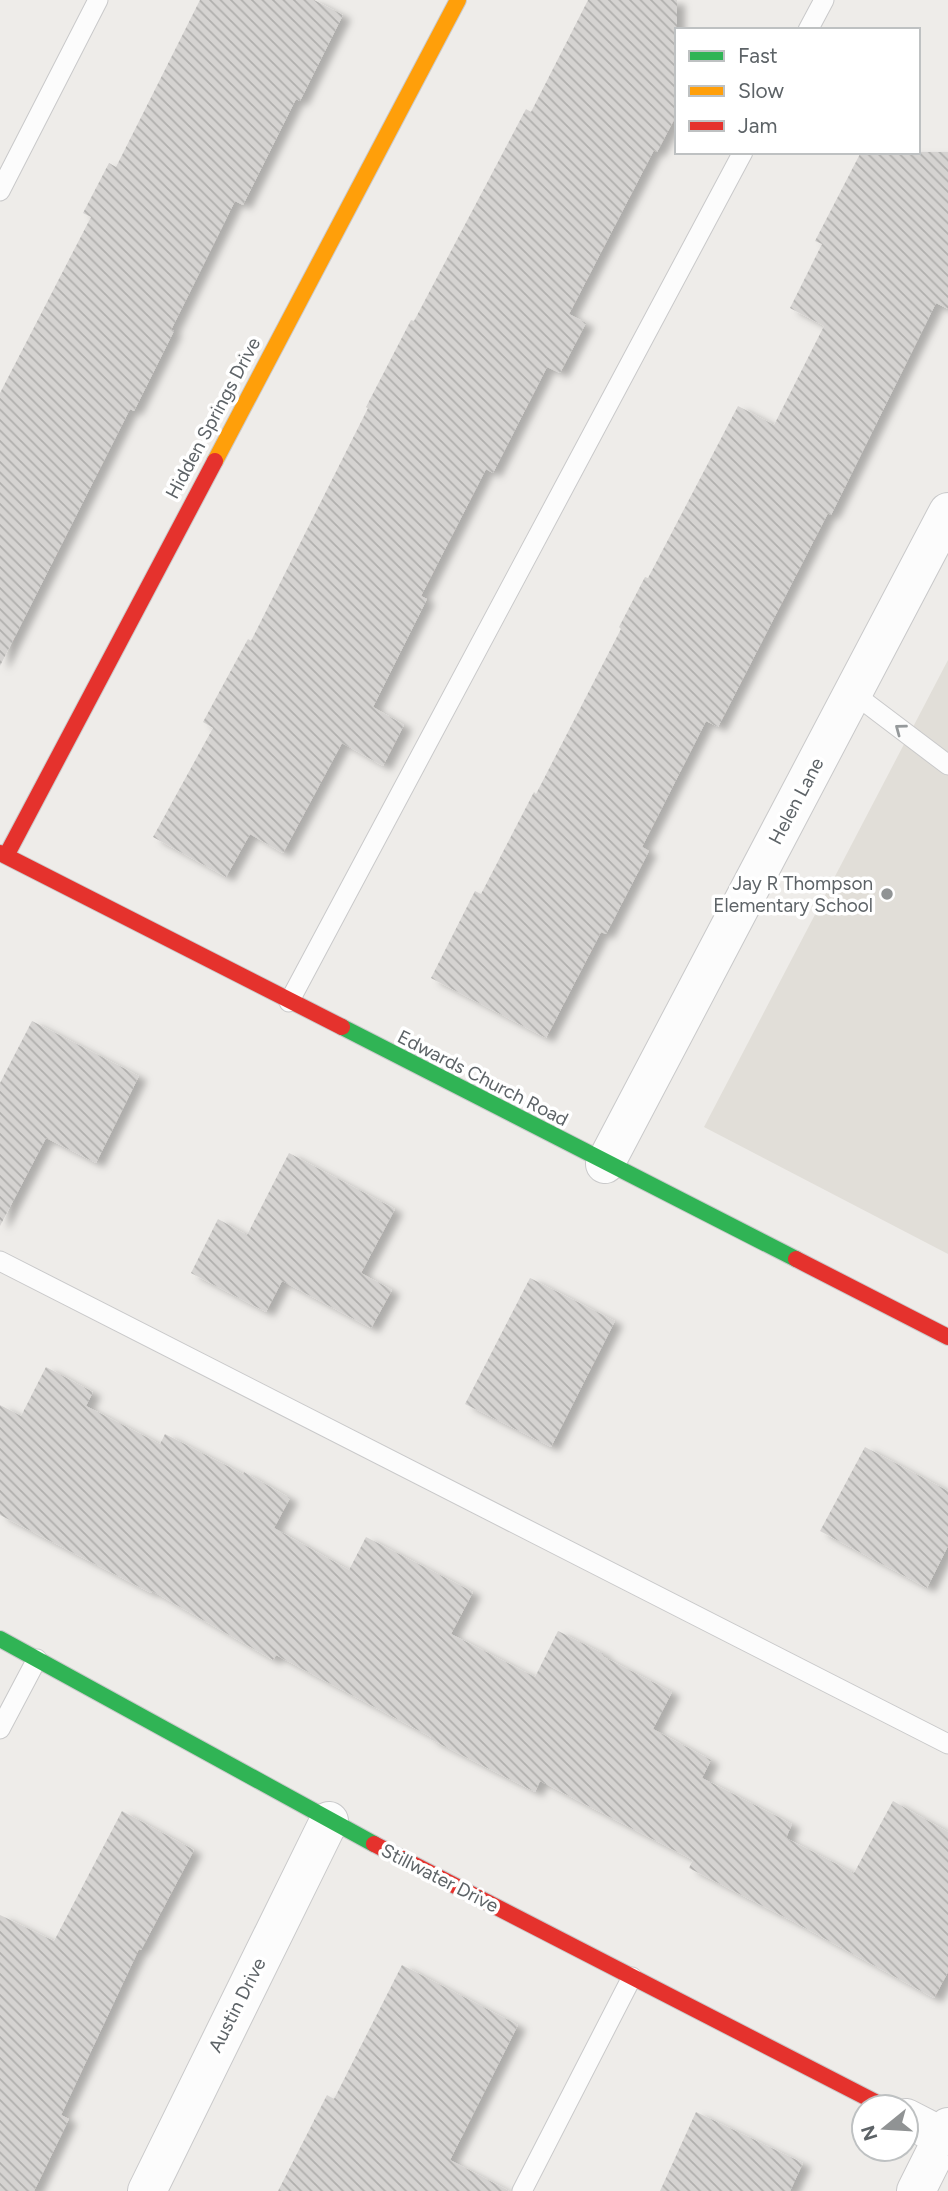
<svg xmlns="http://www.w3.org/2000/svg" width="948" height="2191" font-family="Figtree,sans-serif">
<defs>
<pattern id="building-back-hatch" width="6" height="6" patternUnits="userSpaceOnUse" patternTransform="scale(1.75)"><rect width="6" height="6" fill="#d5d3d1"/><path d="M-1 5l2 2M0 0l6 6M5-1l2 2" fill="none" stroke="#b0afad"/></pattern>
<filter id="shadow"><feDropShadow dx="8" dy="4.5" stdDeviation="3.5" flood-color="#0004"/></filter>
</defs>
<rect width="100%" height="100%" fill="#eeece9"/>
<path fill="#e1ded8" d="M 948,660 L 948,1254 L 704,1127 Z"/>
<path fill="url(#building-back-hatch)" filter="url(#shadow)" d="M 200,0 L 314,0 L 343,15 L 300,101 L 296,99 L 243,205 L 235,201 L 171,330 L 174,331 L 134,411 L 130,409 L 0,666 L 0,393 L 91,217 L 83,213 L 109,163 L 116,167 Z
M 588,0 L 677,0 L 677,114 L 657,152 L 654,150 L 569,314 L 586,323 L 560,373 L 547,367 L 493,473 L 486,469 L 421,596 L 427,599 L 373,707 L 404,725 L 383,766 L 342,743 L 283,853 L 250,834 L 226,877 L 153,837 L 213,728 L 203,722 L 248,639 L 251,641 L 368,408 L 366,407 L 411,320 L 414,321 L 526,109 L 531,112 Z
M 861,152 L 948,152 L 948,309 L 936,303 L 831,515 L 828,513 L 718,727 L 706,721 L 642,847 L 649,851 L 606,934 L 601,932 L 546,1038 L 431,978 L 475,891 L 481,894 L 534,792 L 536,794 L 621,629 L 619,627 L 645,577 L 648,578 L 738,406 L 774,425 L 824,326 L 790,308 L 822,244 L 815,241 Z
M 32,1021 L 139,1076 L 96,1163 L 46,1138 L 0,1226 L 0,1083 Z
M 289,1153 L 395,1209 L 361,1273 L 392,1290 L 371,1328 L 282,1281 L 266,1312 L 191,1273 L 218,1219 L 247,1235 Z
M 530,1278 L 615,1321 L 551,1447 L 465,1404 Z
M 46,1367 L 93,1392 L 86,1406 L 160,1444 L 165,1434 L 243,1474 L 244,1472 L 290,1498 L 274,1528 L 349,1570 L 366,1537 L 473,1592 L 451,1634 L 535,1677 L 558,1631 L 604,1654 L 602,1656 L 672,1692 L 653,1729 L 711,1760 L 702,1778 L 792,1824 L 786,1838 L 854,1873 L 893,1801 L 948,1832 L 948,1972 L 934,1998 L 794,1922 L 689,1868 L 693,1860 L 540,1781 L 535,1792 L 430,1739 L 431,1737 L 276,1655 L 273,1660 L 152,1591 L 151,1593 L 0,1515 L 0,1405 L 21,1416 Z
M 865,1447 L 948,1491 L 948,1546 L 927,1588 L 820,1531 Z
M 122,1811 L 194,1850 L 141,1950 L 139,1949 L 61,2115 L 69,2119 L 34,2191 L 0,2191 L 0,1915 L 54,1941 Z
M 402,1965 L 518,2025 L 450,2160 L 509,2191 L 278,2191 L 327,2095 L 334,2099 Z
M 696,2112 L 803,2163 L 790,2191 L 660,2191 Z"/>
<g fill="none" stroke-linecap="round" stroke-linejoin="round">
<g stroke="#c9c9ca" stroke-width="21">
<path id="lane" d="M 808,30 L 824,0
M 0,191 L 98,0
M 853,693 L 948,765
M 289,1002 L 743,152
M 0,1261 L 948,1744
M 0,1729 L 37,1659
M 522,2191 L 632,1977"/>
</g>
<g stroke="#c9c9ca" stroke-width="40">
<path id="street" d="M 605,1164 L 948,512
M 906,2118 L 943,2137
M 147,2191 L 329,1821
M 916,2191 L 948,2127"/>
</g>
<g stroke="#cacacb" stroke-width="18">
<path id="fast" d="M 342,1027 L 796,1259
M 0,1639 L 374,1844"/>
</g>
<g stroke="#cacacb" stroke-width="18">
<path id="slow" d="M 215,461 L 458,0"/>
</g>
<g stroke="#cacacb" stroke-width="18">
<path id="jam" d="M 0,853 L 342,1027
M 6,856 L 215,461
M 796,1259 L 948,1337
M 374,1844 L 885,2107"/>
</g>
<use href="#lane" stroke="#fcfcfc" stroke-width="19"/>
<use href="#street" stroke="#fcfcfc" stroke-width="38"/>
<use href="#fast" stroke="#30b455" stroke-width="16"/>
<use href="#slow" stroke="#ff9f0a" stroke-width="16"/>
<use href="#jam" stroke="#e5322d" stroke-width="16"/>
</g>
<defs><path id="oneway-chevron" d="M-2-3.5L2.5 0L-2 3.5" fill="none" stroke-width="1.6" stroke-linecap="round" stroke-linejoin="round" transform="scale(1.75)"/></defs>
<use stroke="#95999b" href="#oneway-chevron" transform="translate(900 729) rotate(-143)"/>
<circle fill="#909394" stroke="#fff" stroke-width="2.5" cx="887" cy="894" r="7"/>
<g text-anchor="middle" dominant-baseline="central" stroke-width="7" stroke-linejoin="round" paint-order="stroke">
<g font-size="19" fill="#5d6367" stroke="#fff">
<text transform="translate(213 418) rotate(-62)">Hidden Springs Drive</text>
<text transform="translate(796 801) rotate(-62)">Helen Lane</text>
<text transform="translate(483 1078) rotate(27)">Edwards Church Road</text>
<text transform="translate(440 1878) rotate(27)">Stillwater Drive</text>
<text transform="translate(237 2005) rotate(-63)">Austin Drive</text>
</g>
<g font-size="19" fill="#5d6367" stroke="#fff" text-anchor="end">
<text x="873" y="883">Jay R Thompson<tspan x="873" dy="22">Elementary School</tspan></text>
</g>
</g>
<rect x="675" y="28" width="245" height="126" fill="#ffffff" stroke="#bec1c2" stroke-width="2"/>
<rect x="689" y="51" width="35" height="10" fill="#30b455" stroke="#bec1c2" stroke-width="2"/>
<text x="738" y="63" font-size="21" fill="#5d6367">Fast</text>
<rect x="689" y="86" width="35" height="10" fill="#ff9f0a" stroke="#bec1c2" stroke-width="2"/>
<text x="738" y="98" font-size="21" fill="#5d6367">Slow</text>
<rect x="689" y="121" width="35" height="10" fill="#e5322d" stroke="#bec1c2" stroke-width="2"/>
<text x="738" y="133" font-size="21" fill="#5d6367">Jam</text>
<g transform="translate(885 2128) rotate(252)"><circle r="33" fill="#ffffff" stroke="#bec1c2" stroke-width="2"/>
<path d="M0-5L12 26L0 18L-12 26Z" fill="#909394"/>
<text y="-10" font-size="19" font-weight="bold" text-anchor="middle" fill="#5d6367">N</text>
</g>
</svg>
